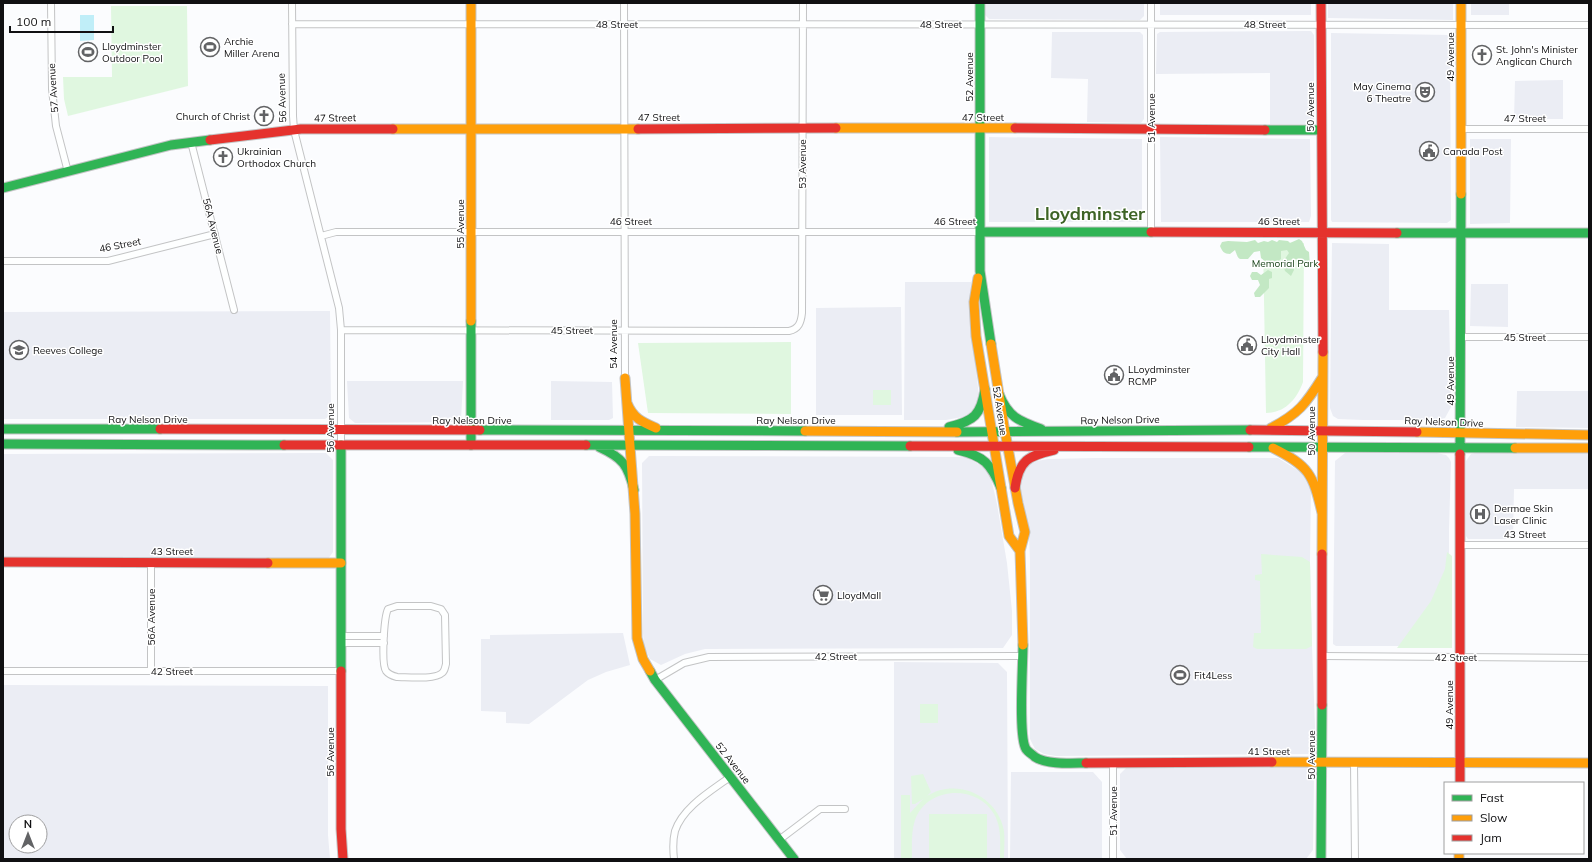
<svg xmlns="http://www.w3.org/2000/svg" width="1592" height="862" font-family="Mulish,sans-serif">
<rect width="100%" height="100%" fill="#fbfcfe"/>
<path fill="#ebedf4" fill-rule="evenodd" d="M 985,3 L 1144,3 L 1144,16 L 1140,20 L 989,19 L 985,15 Z
M 1160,3 L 1311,3 L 1311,15 L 1160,15 Z
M 1328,3 L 1453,3 L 1453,20 L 1328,18 Z
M 1471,3 L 1509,3 L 1509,15 L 1471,15 Z
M 1311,31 L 1314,35 L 1314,120 L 1310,124 L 1270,124 L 1270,73 L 1156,74 L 1157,34 L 1160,32 Z
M 1052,32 L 1140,32 L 1143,35 L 1144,119 L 1141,123 L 1087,122 L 1088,79 L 1051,78 Z
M 1331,33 L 1450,35 L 1451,220 L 1447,223 L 1332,222 L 1331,220 Z
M 1563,80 L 1563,119 L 1514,119 L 1515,81 Z
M 989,137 L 1142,139 L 1142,222 L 989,222 Z
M 1160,137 L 1310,139 L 1311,216 L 1309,222 L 1161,222 Z
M 1470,139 L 1511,139 L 1510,223 L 1470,224 Z
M 1332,243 L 1389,244 L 1389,310 L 1449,310 L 1451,407 L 1445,418 L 1439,420 L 1363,420 L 1338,419 L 1333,416 L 1330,408 Z
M 905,282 L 971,282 L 970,315 L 979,397 L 974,411 L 968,416 L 946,420 L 904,420 Z
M 1471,284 L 1508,284 L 1508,327 L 1470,326 Z
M 901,307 L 902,415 L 816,415 L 816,308 Z
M 330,311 L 331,410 L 328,417 L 325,419 L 3,419 L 3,312 Z
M 347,381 L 463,381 L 461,420 L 457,422 L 355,423 L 349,418 Z
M 551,381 L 612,382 L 613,418 L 609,420 L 551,420 Z
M 1517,391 L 1589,391 L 1589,428 L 1516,427 Z
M 1479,452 L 1589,452 L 1589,489 L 1514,489 L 1513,539 L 1468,539 L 1466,536 L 1466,461 L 1471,454 Z
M 326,453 L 333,460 L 333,552 L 328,559 L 3,558 L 3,454 Z
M 1345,453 L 1437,453 L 1446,455 L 1449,458 L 1451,462 L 1449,530 L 1449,646 L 1336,646 L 1333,644 L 1335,461 Z
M 649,456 L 967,457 L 983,467 L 990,474 L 997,504 L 1007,563 L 1012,611 L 1012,635 L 1003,648 L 705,649 L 685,654 L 661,665 L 650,659 L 644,646 L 643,633 L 642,463 Z
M 1095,458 L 1278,458 L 1299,471 L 1308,481 L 1311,487 L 1310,562 L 1312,646 L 1316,754 L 1056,756 L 1044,754 L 1035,749 L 1030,739 L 1030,561 L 1029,533 L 1020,485 L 1023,468 L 1037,461 L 1048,459 Z
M 623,633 L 630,665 L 606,672 L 588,680 L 529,724 L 506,723 L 506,712 L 481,711 L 481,639 L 490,639 L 490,635 Z
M 894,662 L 998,663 L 1007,672 L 1008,859 L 894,859 Z
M 3,685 L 328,686 L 328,835 L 330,859 L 3,859 ZM 16,822 L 40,822 L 40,846 L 16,846 Z
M 1309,767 L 1314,773 L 1313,850 L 1306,859 L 1127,859 L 1120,850 L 1120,774 L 1126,768 Z
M 1011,772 L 1093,772 L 1102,782 L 1102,859 L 1010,859 Z"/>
<path fill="#e0f7e0" d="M 111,6 L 187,6 L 188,86 L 68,116 L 64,99 L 63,77 L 112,77 Z
M 1263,242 L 1304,243 L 1303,382 C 1297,399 1285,413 1266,413 Z
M 791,342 L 791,414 L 648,413 L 638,343 Z
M 873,390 L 891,390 L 891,405 L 873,405 Z
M 1447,552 L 1452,556 L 1452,648 L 1397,648 L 1431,601 L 1445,569 Z
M 1261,554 L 1302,557 L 1310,562 L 1312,646 L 1306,649 L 1257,649 L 1253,647 L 1254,633 L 1261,633 L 1260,581 L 1255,580 L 1255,575 L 1262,574 Z
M 920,704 L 938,704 L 938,723 L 920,723 Z
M 923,774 L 931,792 L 927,796 C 957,777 998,796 1004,831 C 1005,840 1004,850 1004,859 L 1000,859 C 1000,844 1002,828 994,814 C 977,784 927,786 915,820 C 911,832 912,846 912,859 L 901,859 L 901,795 L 910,795 L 910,813 L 923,799 L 915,804 L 912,804 L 911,776 Z
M 929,814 L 987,814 L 987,859 L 929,859 Z"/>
<path fill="#c3e8c4" d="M 1299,239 L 1302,241 L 1306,250 L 1309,252 L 1310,267 L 1305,267 L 1300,261 L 1296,259 L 1293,259 L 1294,270 L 1291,276 L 1285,271 L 1282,263 L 1289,253 L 1287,250 L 1281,251 L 1281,259 L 1278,261 L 1266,262 L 1261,258 L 1260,251 L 1254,252 L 1248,259 C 1237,259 1239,260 1235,250 L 1230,254 C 1224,254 1222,251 1220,246 L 1222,242 L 1228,241 L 1247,242 L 1255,240 L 1258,243 L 1264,241 L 1268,242 L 1272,240 L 1277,242 L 1279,240 L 1288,241 L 1290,243 Z
M 1268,270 L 1272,272 L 1272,278 L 1269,279 L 1269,288 L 1260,297 L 1255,297 L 1254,293 L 1260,285 L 1258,280 L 1252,280 L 1250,276 L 1252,272 L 1257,272 L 1261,275 Z"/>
<path fill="#c0eef8" d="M 80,15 L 94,15 L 94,40 L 80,41 Z"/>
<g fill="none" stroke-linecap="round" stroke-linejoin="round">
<g stroke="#c3c4c5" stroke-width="8">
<path id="street" d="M 51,3 L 52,89 L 56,126 L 68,172
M 292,3 L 293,116 L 294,130 L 339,308 L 341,330 L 341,445
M 624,3 L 625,378
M 1151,3 L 1151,232
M 292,24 L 1589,25
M 1461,129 L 1589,129
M 191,142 L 234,310
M 321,236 L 336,232 L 980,232
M 3,261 L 108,261 L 215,234
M 341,330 L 789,331 C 799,329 801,322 802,313 L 803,3
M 1461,337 L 1589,337
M 1461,545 L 1589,545
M 151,562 L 151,671
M 431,606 L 441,609 L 445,615 L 446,664 C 445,667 445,671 442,673 C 435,680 407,677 397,677 C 393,676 389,675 386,671 C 381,664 384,617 388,609 L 397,606 Z
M 341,636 L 384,636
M 341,643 L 384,643
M 1322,656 L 1589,658
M 3,671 L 341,671
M 655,680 L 684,663 L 709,657 L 1023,656
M 1354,763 L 1355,859
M 779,840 L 820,809 L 845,809
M 674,859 C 673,850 673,839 675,831 C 683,807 711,791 730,777
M 1113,859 L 1113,762"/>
</g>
<g stroke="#c3c4c5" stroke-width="11">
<path id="fast" d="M 980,3 L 980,271 L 991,344
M 1265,130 L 1321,130
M 3,188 L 171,145 L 210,140
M 980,232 L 1151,232
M 1397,233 L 1589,233
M 471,321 L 471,445
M 999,394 C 1008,417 1019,421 1041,429
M 949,427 C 974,421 981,415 985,389
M 3,429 L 160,429
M 480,430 L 805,431
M 957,432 L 1250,430
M 3,444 L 284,445
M 341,445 L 341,671
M 586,445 L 910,446
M 599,447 C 623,458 628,465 634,490
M 1249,447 L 1515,448
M 958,450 C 984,456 991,464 1001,488
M 1460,454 L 1461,194
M 1023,645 C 1023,664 1018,737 1026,749 C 1028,752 1033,755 1035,757 C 1047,765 1073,763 1086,763
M 650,671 L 655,680 L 794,859
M 1321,859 L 1322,705"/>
</g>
<g stroke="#c3c4c5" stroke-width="11">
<path id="slow" d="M 471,3 L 471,321
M 836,128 L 1015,128
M 393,129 L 638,129
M 1461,194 L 1461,3
M 978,278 L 974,302 L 976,336 L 1009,536 L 1020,551
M 991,344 L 1004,426 L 1018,503 L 1025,532 L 1020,551 L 1023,645
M 625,378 L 635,514 L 637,638 L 643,659 L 650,671
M 627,403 C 633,418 642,422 656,428
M 1271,428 C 1298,414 1306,404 1322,378
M 805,431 L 957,432
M 1417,432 L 1589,435
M 1273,448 C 1309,466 1313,474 1322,513
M 1515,448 L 1589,448
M 1322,554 L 1323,352
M 268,563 L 341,563
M 1272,762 L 1589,763
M 1459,853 L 1459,859"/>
</g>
<g stroke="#c3c4c5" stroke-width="11">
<path id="jam" d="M 1321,3 L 1323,352
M 1015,128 L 1265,130
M 638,129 L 836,128
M 210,140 L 301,129 L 393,129
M 1151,232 L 1397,233
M 160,429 L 480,430
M 1250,430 L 1417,432
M 284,445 L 586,445
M 910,446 L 1249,447
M 1015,488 C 1019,460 1028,456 1054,450
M 3,562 L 268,563
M 341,671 L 341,829 L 343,859
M 1322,705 L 1322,554
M 1086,763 L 1272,762
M 1460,783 L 1460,454"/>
</g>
<use href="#street" stroke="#feffff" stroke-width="6"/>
<use href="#fast" stroke="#30b455" stroke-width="9"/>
<use href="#slow" stroke="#ff9f0a" stroke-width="9"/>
<use href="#jam" stroke="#e5322d" stroke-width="9"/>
</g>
<defs>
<g id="stadium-ring" transform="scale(1)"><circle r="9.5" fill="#fff" stroke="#626365" stroke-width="1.5"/><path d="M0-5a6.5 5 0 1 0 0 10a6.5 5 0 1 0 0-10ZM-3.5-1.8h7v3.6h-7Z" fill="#626365"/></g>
<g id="church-ring" transform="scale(1)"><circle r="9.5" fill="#fff" stroke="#626365" stroke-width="1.5"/><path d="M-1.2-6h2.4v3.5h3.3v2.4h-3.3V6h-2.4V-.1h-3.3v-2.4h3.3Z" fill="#626365"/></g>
<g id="theatre-ring" transform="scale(1)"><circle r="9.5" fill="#fff" stroke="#626365" stroke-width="1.5"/><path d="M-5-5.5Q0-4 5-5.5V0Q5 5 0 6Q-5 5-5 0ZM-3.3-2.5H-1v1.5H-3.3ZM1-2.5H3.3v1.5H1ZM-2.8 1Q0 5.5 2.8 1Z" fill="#626365"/></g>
<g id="civic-ring" transform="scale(1)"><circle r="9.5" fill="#fff" stroke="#626365" stroke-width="1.5"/><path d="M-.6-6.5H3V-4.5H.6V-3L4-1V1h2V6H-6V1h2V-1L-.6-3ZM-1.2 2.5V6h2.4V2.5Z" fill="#626365"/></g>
<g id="university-ring" transform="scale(1)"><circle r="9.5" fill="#fff" stroke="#626365" stroke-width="1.5"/><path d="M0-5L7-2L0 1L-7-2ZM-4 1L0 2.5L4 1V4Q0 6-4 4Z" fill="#626365"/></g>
<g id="hospital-ring" transform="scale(1)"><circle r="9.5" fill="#fff" stroke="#626365" stroke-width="1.5"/><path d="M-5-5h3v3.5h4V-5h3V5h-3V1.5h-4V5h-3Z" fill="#626365"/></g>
<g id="supermarket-ring" transform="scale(1)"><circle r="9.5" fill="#fff" stroke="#626365" stroke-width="1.5"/><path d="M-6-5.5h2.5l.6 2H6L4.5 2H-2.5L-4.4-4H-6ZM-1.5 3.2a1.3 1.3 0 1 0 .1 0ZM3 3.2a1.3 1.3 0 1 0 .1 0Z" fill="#626365"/></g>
</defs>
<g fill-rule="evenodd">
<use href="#stadium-ring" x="210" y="47"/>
<use href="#stadium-ring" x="88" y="52"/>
<use href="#church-ring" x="1482" y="55"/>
<use href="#theatre-ring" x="1425" y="92"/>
<use href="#church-ring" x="264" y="116"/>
<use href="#civic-ring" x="1429" y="151"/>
<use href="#church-ring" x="223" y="157"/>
<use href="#civic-ring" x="1247" y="345"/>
<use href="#university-ring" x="19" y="350"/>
<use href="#civic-ring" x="1114" y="375"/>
<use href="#hospital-ring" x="1480" y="514"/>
<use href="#supermarket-ring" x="823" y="595"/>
<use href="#stadium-ring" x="1180" y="675"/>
</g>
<g text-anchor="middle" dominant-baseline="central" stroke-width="3" stroke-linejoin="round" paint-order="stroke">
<g font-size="10" fill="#101012" stroke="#fff">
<text x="617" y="24">48 Street</text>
<text x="941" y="24">48 Street</text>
<text x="1265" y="24">48 Street</text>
<text transform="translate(1450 57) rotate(-90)">49 Avenue</text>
<text transform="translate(969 77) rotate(-90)">52 Avenue</text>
<text transform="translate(53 88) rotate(-94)">57 Avenue</text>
<text transform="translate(282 98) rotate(-92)">56 Avenue</text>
<text transform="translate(1310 107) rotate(-90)">50 Avenue</text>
<text x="659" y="117">47 Street</text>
<text x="983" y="117">47 Street</text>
<text transform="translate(335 118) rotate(-1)">47 Street</text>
<text transform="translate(1151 118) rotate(-90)">51 Avenue</text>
<text x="1525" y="118">47 Street</text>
<text transform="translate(802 164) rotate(-90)">53 Avenue</text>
<text x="631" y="221">46 Street</text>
<text x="955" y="221">46 Street</text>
<text x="1279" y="221">46 Street</text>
<text transform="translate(460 224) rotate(-90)">55 Avenue</text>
<text transform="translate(213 226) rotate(76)">56A Avenue</text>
<text transform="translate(120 245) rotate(-11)">46 Street</text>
<text x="572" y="330">45 Street</text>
<text x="1525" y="337">45 Street</text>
<text transform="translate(613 344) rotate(-90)">54 Avenue</text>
<text transform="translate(1450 381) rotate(-90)">49 Avenue</text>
<text transform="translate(1000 411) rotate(81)">52 Avenue</text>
<text x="148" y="419">Ray Nelson Drive</text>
<text x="472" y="420">Ray Nelson Drive</text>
<text x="796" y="420">Ray Nelson Drive</text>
<text transform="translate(1120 420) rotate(-1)">Ray Nelson Drive</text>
<text transform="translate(1444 422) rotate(2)">Ray Nelson Drive</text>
<text transform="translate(330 428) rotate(-90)">56 Avenue</text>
<text transform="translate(1311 431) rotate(-90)">50 Avenue</text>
<text x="1525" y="534">43 Street</text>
<text x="172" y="551">43 Street</text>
<text transform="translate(151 617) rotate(-90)">56A Avenue</text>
<text x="836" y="656">42 Street</text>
<text x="1456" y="657">42 Street</text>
<text x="172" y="671">42 Street</text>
<text transform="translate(1449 705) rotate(-90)">49 Avenue</text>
<text x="1269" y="751">41 Street</text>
<text transform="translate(330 752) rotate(-90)">56 Avenue</text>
<text transform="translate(1311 755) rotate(-90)">50 Avenue</text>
<text transform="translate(733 763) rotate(52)">52 Avenue</text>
<text transform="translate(1113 811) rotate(-90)">51 Avenue</text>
</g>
<g font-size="10" fill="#101012" stroke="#fff" text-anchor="start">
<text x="224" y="41">Archie<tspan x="224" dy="12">Miller Arena</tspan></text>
<text x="102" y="46">Lloydminster<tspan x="102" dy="12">Outdoor Pool</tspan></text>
<text x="1496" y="49">St. John's Minister<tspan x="1496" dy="12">Anglican Church</tspan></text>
<text x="1411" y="86" text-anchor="end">May Cinema<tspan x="1411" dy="12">6 Theatre</tspan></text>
<text x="250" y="116" text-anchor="end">Church of Christ</text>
<text x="237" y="151">Ukrainian<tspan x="237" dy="12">Orthodox Church</tspan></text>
<text x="1443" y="151">Canada Post</text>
<text x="1261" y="339">Lloydminster<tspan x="1261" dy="12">City Hall</tspan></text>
<text x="33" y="350">Reeves College</text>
<text x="1128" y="369">LLoydminster<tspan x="1128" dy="12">RCMP</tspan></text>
<text x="1494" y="508">Dermae Skin<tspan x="1494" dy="12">Laser Clinic</tspan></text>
<text x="837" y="595">LloydMall</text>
<text x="1194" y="675">Fit4Less</text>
</g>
<g font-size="10" fill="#113d12" stroke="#fff">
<text x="1285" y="263">Memorial Park</text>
</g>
<g font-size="18" font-weight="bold" fill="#3e6426" stroke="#fff">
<text x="1090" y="213">Lloydminster</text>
</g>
</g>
<rect width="1592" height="862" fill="none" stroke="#101012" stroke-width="8"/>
<rect x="1444" y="782" width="140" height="72" fill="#ffffff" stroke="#9f9fa0"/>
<rect x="1452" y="795" width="20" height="6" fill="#30b455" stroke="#9f9fa0"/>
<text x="1480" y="802" font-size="12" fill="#101012">Fast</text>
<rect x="1452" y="815" width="20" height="6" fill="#ff9f0a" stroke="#9f9fa0"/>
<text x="1480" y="822" font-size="12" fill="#101012">Slow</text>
<rect x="1452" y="835" width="20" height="6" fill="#e5322d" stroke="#9f9fa0"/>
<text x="1480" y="842" font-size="12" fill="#101012">Jam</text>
<g transform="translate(28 834)"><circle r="19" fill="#ffffff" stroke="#9f9fa0"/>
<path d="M0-3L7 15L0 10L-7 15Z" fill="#626365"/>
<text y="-6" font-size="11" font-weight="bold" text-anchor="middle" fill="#101012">N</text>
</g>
<path d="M10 26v6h103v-6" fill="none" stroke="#101012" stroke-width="2"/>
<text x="16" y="26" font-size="12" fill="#101012" stroke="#ffffff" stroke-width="3" paint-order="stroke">100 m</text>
</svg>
